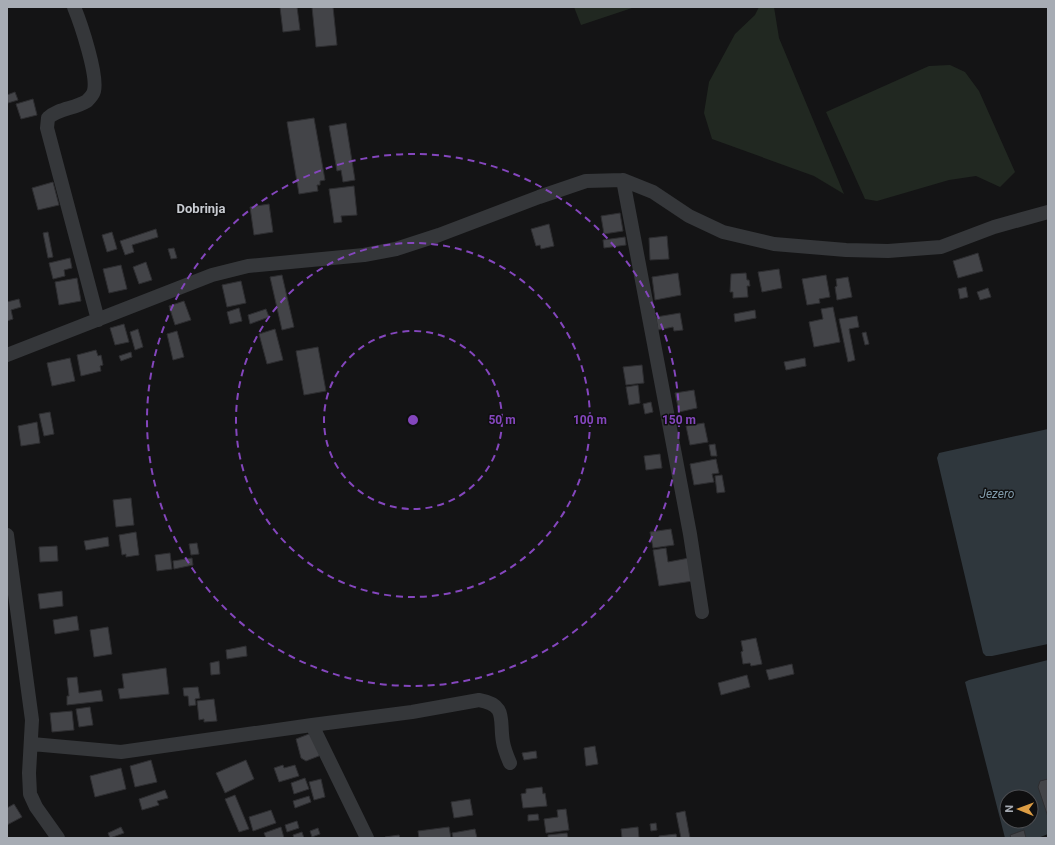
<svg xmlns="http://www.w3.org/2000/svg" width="1055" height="845" font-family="Roboto,sans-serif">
<rect width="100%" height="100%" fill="#141415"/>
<path fill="#212821" d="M 574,7 L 635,7 L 581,25 Z
M 759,7 L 774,7 L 779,38 L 844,194 L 814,176 L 712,139 L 704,113 L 709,82 L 735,34 L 755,15 Z
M 950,65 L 965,72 L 979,91 L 1015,172 L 1000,187 L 976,176 L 949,180 L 877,201 L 865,199 L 826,112 L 929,66 Z"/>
<path fill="#2f373d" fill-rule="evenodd" d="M 1048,429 L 1048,644 L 992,656 L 986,656 L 983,653 L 937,458 L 939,453 Z
M 1048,660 L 1048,779 L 1040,781 L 1048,817 L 1048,834 L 1038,838 L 1005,838 L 965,682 L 969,680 ZM 1007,797 L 1031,797 L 1031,821 L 1007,821 Z"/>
<path fill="#434448" stroke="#2e2e31" d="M 280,7 L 297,7 L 300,30 L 283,32 Z
M 312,7 L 333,7 L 337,45 L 316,47 Z
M 15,92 L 18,100 L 8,103 L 7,95 Z
M 33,99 L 37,115 L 21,119 L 16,104 Z
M 314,118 L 325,180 L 320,181 L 320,185 L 317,185 L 318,191 L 299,194 L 287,122 Z
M 346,123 L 355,180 L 343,182 L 341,170 L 337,171 L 329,126 Z
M 53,182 L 59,205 L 38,210 L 32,188 Z
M 354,186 L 357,215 L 341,216 L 342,222 L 334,223 L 329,189 Z
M 269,204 L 273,232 L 254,235 L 250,207 Z
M 620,213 L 623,231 L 604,234 L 601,216 Z
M 549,224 L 554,246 L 541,249 L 540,245 L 536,246 L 531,229 Z
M 156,229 L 158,237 L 132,245 L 134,252 L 125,255 L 120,241 Z
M 48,232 L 53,257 L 48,258 L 43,233 Z
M 112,232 L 117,249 L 107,252 L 102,235 Z
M 667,236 L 669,259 L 650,260 L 649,238 Z
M 625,237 L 626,245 L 604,248 L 603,240 Z
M 174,248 L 177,258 L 171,259 L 168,249 Z
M 978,253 L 983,271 L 958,278 L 953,261 Z
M 70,258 L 72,268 L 64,270 L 65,276 L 53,279 L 49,263 Z
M 146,262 L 152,280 L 139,284 L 133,267 Z
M 121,265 L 127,289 L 109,293 L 103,269 Z
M 779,269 L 782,288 L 762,292 L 758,272 Z
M 678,273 L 681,295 L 655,300 L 652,277 Z
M 746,273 L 747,280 L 749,280 L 750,286 L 747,286 L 748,297 L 733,298 L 733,292 L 730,292 L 731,274 Z
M 282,275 L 294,327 L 282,330 L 270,277 Z
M 826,275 L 830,297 L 819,299 L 820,303 L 807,305 L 802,279 Z
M 848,277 L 852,297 L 837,300 L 835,287 L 837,286 L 836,279 Z
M 77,278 L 81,301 L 59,305 L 55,282 Z
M 241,281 L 246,303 L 227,307 L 222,285 Z
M 966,287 L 968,297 L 960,299 L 958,289 Z
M 988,288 L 991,297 L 980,300 L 977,292 Z
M 19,299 L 21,307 L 11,310 L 13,319 L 7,321 L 7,302 Z
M 184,301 L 191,320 L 175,325 L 169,306 Z
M 833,307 L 840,342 L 814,347 L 809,322 L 823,319 L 821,309 Z
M 239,308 L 242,321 L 230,324 L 227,312 Z
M 266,309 L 269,317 L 250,324 L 248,315 Z
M 755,310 L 756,318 L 735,322 L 734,314 Z
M 680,313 L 683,330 L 674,331 L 673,327 L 658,330 L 656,317 Z
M 857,316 L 859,327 L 849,329 L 855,360 L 848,362 L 839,319 Z
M 124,324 L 129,342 L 115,345 L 110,328 Z
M 138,329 L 143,347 L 135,350 L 130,332 Z
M 275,329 L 283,360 L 267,364 L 259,334 Z
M 177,331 L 184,357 L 173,360 L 167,334 Z
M 866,332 L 869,344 L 865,345 L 862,333 Z
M 318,347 L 326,391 L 304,395 L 296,351 Z
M 96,350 L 98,356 L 101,355 L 103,365 L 100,366 L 101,371 L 81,376 L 77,355 Z
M 131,352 L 132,357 L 121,361 L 119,356 Z
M 70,358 L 75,381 L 52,386 L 47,363 Z
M 805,358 L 806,366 L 786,370 L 784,362 Z
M 642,365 L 644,383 L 626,385 L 623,367 Z
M 638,385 L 640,403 L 629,405 L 626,387 Z
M 694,390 L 697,408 L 679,412 L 675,393 Z
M 651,402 L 653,412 L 645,414 L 643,404 Z
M 50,412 L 54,434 L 44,436 L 39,414 Z
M 37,422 L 40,443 L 21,446 L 18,426 Z
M 704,423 L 708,442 L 690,445 L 686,426 Z
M 715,444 L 717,456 L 711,456 L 709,445 Z
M 660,454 L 662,468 L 646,470 L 644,456 Z
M 716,459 L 719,473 L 712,474 L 714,482 L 694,485 L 690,464 Z
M 722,475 L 725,492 L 717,493 L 715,476 Z
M 131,498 L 134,525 L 116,527 L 113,500 Z
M 671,529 L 674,545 L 653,548 L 650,532 Z
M 136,532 L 139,555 L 126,557 L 126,554 L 122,555 L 119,535 Z
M 108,537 L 109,546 L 86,550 L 84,541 Z
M 197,543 L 199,554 L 191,555 L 189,544 Z
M 57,546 L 58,561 L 40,562 L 39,547 Z
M 666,548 L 668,562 L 689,558 L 693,581 L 659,586 L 653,550 Z
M 170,553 L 172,569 L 157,571 L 155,555 Z
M 192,558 L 193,565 L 174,569 L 173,561 Z
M 62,591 L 63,606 L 40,609 L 38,594 Z
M 77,616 L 79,630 L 55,634 L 53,620 Z
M 108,627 L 112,654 L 94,657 L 90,630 Z
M 756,638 L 762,664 L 751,666 L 750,663 L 743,664 L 741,652 L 743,651 L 741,641 Z
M 246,646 L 247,656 L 227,659 L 226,650 Z
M 219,661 L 220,674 L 211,675 L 210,663 Z
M 792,664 L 794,674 L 769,680 L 766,670 Z
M 166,668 L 169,694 L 120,699 L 118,689 L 124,688 L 122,674 Z
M 747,675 L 750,687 L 721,695 L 718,683 Z
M 77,677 L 79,693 L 101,690 L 103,701 L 67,705 L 67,696 L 69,696 L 67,678 Z
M 198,687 L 200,698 L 195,699 L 196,705 L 189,706 L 188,696 L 184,696 L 183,688 Z
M 214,699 L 217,721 L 204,722 L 204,719 L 199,720 L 197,701 Z
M 90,707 L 93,725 L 79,727 L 76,709 Z
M 72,711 L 74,730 L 52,732 L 50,713 Z
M 314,732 L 321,751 L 319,756 L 306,761 L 301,758 L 296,739 Z
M 595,746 L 598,764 L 586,766 L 584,748 Z
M 536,751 L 537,758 L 524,760 L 522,753 Z
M 151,760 L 157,782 L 135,787 L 130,766 Z
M 246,760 L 254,779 L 225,793 L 216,773 Z
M 283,765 L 284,768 L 295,765 L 299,776 L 279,782 L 274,768 Z
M 121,768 L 126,789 L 95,797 L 90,776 Z
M 305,778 L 309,789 L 294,794 L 291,783 Z
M 321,779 L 325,797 L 314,800 L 309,782 Z
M 1048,779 L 1048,817 L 1038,787 L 1040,781 Z
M 542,787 L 543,794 L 545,793 L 547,806 L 523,808 L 521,794 L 526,793 L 526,789 Z
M 165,790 L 168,798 L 157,801 L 159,805 L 142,810 L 139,799 Z
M 235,795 L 249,829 L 239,832 L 225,799 Z
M 309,796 L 311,802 L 295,808 L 293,801 Z
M 470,799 L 473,815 L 454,818 L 451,802 Z
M 14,804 L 22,817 L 7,825 L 7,808 Z
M 566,809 L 569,830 L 546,833 L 544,819 L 558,817 L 557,810 Z
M 271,810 L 276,823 L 253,831 L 249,817 Z
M 685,811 L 690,838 L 681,838 L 676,813 Z
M 538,814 L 539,820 L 528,821 L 528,815 Z
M 297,821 L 299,828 L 287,832 L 285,825 Z
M 656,823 L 657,830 L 651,831 L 650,824 Z
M 121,827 L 124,833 L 110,838 L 108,833 Z
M 281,827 L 284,838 L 266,838 L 264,833 Z
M 449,827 L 451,838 L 419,838 L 418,831 Z
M 638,827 L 639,838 L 622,838 L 621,829 Z
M 318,828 L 320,834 L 312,837 L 310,831 Z
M 475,829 L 477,838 L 453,838 L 452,833 Z
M 1024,830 L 1026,838 L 1011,838 L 1010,835 Z
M 302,832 L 304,838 L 294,838 L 293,835 Z
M 567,833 L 568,838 L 548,838 L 548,835 Z
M 676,834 L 677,838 L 659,838 L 659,836 Z
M 399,835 L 400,838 L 385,838 L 385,837 Z"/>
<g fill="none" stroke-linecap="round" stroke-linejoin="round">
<path stroke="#35373a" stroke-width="14" d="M 74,7 C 81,24 98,75 94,91 C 93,95 89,99 87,101 C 74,109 59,108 48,118 L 47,128 L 98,320
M 623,180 L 690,534 L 702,612
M 7,355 L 212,275 L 248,266 L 364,255 L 396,249 L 439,235 L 539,197 L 586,181 L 623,180 L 653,192 L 689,216 L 723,232 L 774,244 L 846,250 L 888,251 L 941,247 L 994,227 L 1048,212
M 7,535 L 32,720 L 29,773 L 30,794 L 36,807 L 58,838
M 312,725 L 412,712 L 479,700 C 508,705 499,720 503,742 C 504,749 507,756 510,763
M 32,744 L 121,752 L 312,725 L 367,838"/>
</g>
<g fill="none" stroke="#8446bd" stroke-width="2" stroke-dasharray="7 5">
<circle cx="413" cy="420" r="89"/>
<circle cx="413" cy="420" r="177"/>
<circle cx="413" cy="420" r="266"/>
</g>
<g text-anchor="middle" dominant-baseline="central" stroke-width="3" stroke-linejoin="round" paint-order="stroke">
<g font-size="12" font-style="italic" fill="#829cac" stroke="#0f0f10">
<text x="997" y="494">Jezero</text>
</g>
<g font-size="13" font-weight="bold" fill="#c8cbd1" stroke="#0f0f10">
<text x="201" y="208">Dobrinja</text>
</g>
</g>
<circle cx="413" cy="420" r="6" fill="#8446bd" stroke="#0f0f10" stroke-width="2"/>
<g font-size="12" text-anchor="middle" font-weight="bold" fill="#8446bd" stroke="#0f0f10" stroke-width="3" stroke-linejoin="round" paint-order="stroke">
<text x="502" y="424">50 m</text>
<text x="590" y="424">100 m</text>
<text x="679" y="424">150 m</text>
</g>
<rect width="1055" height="845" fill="none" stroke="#a7acb4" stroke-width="16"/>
<g transform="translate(1019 809) rotate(271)"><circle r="19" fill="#0f0f10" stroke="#4c4e52"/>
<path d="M0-3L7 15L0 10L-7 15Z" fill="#dd9d44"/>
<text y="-6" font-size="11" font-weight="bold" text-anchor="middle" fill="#a7acb4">N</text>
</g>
</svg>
